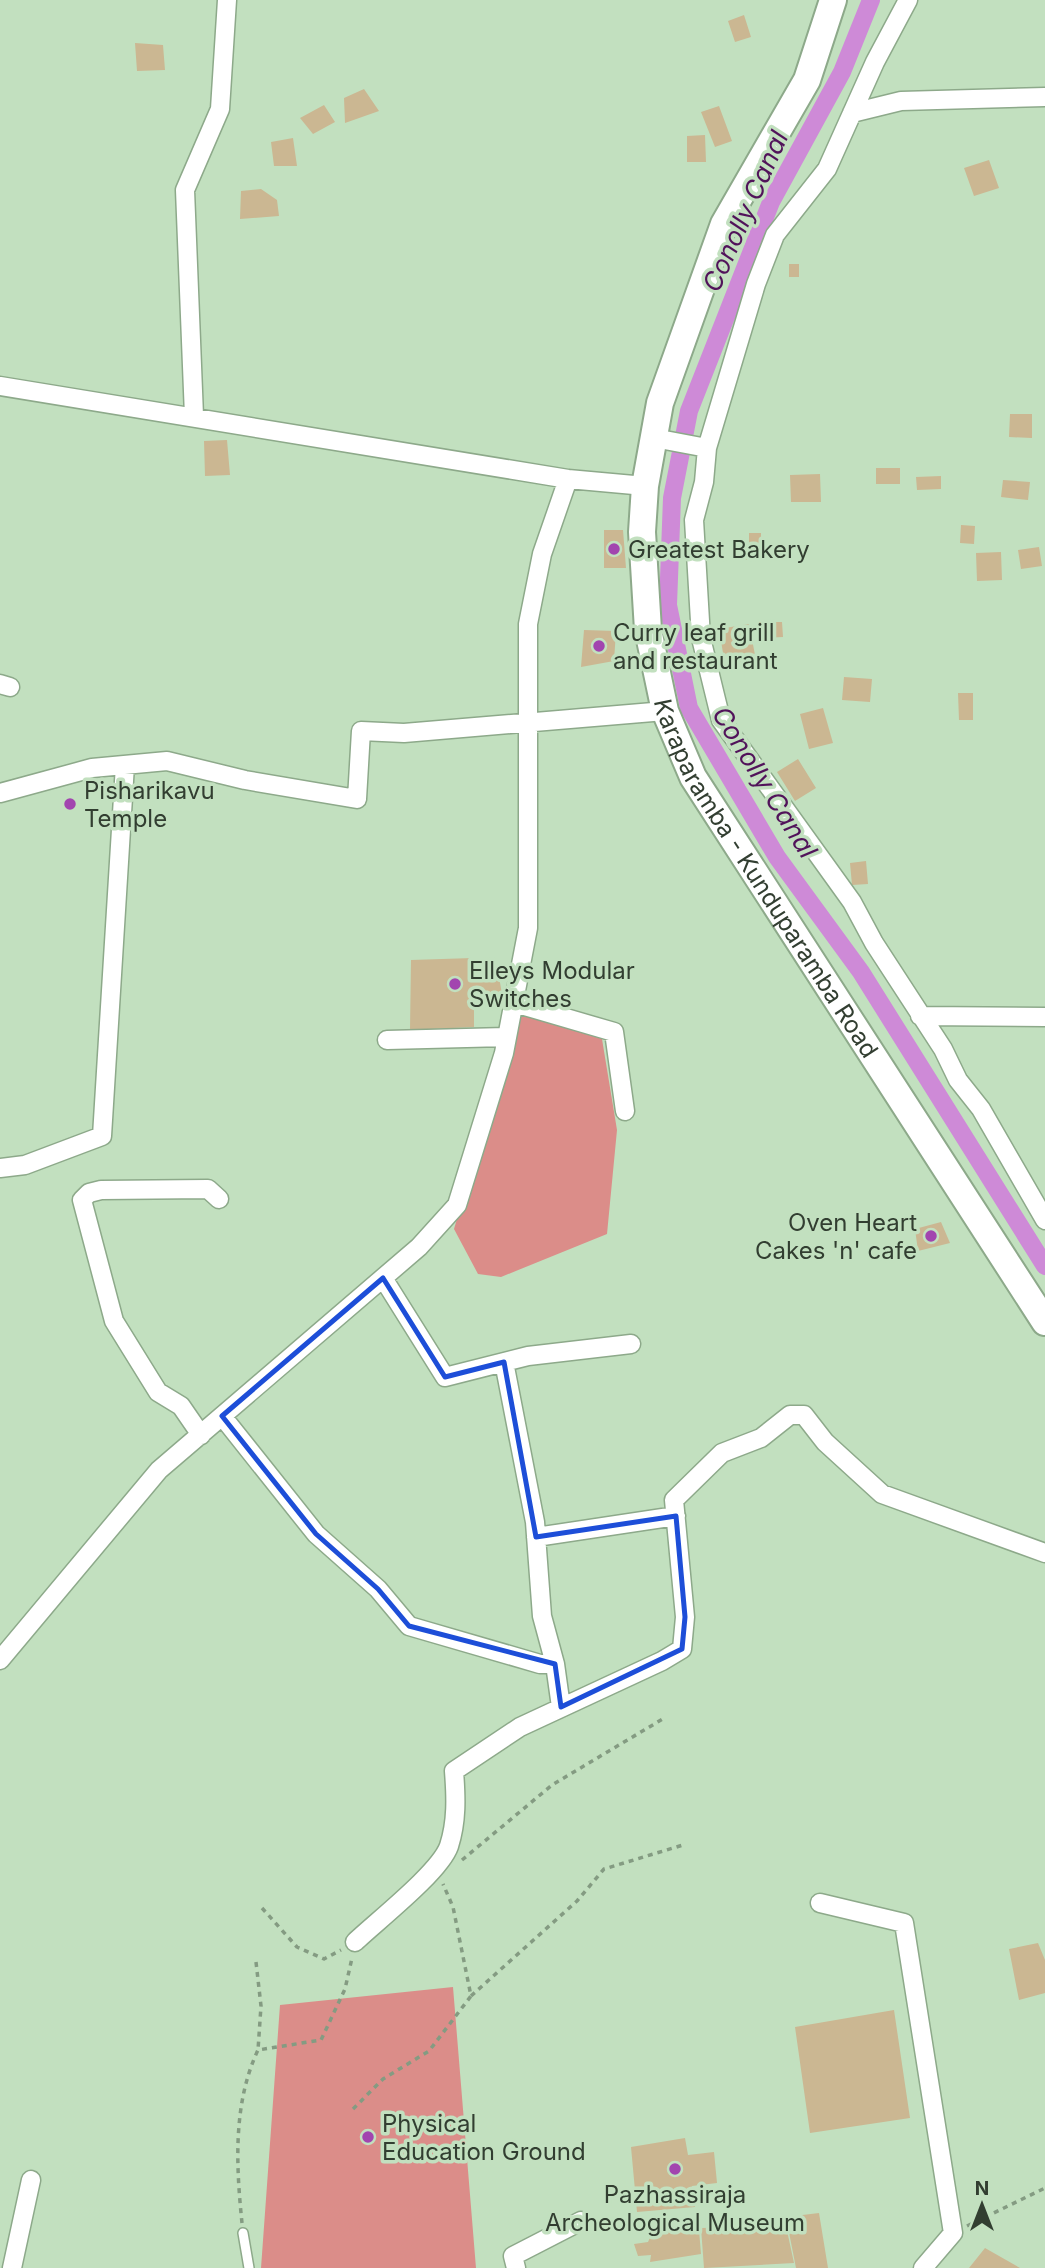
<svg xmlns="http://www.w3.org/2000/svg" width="1045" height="2268" font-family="Inter,sans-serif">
<rect width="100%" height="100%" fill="#c2e0bf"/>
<path fill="#db8d89" d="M 518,1012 L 602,1039 L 617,1130 L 607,1234 L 501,1277 L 478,1274 L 454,1229 Z
M 453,1987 L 476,2268 L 261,2268 L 280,2005 Z"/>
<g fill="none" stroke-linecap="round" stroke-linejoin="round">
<path stroke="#ce8ad7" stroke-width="18" d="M 871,0 L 842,72 L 771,202 L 689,411 L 672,498 L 668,605 L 689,708 L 777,857 L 861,972 L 1045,1266"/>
</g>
<path fill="#cbb792" d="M 744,15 L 751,37 L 735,42 L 728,21 Z
M 135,43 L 163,45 L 165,70 L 137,71 Z
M 364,89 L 379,111 L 345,123 L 344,98 Z
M 324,105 L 335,122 L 313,134 L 300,118 Z
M 719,106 L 732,141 L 715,147 L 701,112 Z
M 705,135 L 706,162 L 687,162 L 687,136 Z
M 293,138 L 297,166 L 274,166 L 271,142 Z
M 989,160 L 999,188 L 974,196 L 964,168 Z
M 261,189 L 277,200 L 279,216 L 240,219 L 241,191 Z
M 789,264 L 799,264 L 799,277 L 789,277 Z
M 1010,414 L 1032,414 L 1032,438 L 1009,437 Z
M 227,440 L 230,475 L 205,476 L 204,441 Z
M 876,468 L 900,468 L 900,484 L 876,484 Z
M 820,474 L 821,502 L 791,502 L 790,475 Z
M 941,476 L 941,489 L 917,490 L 916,477 Z
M 1003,480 L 1030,482 L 1028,500 L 1001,497 Z
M 961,525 L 975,526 L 974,544 L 960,543 Z
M 604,530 L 623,530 L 626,568 L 604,568 Z
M 749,533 L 761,533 L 761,551 L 753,551 L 753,560 L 740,560 L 740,546 L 749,546 Z
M 1039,547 L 1042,566 L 1021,569 L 1018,550 Z
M 1001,552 L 1002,580 L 977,581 L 976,553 Z
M 759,622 L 782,622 L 783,637 L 759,638 Z
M 749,624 L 756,660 L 725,665 L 719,629 Z
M 584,630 L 616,631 L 614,661 L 581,667 Z
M 844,677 L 872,679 L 870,702 L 842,700 Z
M 958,693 L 973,693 L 973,720 L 959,720 Z
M 823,708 L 833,743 L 809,749 L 800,714 Z
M 798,759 L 816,788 L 795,801 L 777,772 Z
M 866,861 L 868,884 L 852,885 L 850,863 Z
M 473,958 L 471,967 L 497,965 L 503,1000 L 474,1004 L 474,1027 L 410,1030 L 411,960 Z
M 941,1222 L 950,1243 L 918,1251 L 915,1229 Z
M 1038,1943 L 1045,1960 L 1045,1993 L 1019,2000 L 1009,1949 Z
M 894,2010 L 910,2118 L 810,2133 L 795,2027 Z
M 685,2138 L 688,2155 L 714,2152 L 717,2183 L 692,2186 L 695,2207 L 637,2212 L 631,2147 Z
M 819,2213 L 828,2268 L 796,2268 L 786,2217 Z
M 786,2226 L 794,2263 L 704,2268 L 701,2228 Z
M 699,2230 L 701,2254 L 650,2262 L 651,2255 L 638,2256 L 634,2244 L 648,2242 L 652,2233 Z
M 985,2248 L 1020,2268 L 969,2268 Z"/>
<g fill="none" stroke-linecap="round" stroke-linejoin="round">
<g stroke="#8da98a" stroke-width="12">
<path id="service" d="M 243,2233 L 249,2268"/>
</g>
<g stroke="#8da98a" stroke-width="21">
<path id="minor" d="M 908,0 L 875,62 L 827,169 L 775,235 L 756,284 L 707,448 L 704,482 L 694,520 L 701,638 L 721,720 L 852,902 L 874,943 L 943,1049 L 958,1080 L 981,1109 L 1045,1220
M 852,113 L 901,101 L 1045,97
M 0,386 L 568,479 L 645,486
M 194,416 L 185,190 L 220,109 L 227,0
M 654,438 L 707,448
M 0,684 L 10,687
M 0,793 L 92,768 L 167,761 L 245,780 L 357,799 L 361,731 L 404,733 L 665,711
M 511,1002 L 614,1032 L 625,1111
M 920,1016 L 1045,1017
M 387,1040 L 506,1037
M 0,1168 L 25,1165 L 102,1136 L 125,765
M 383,1278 L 445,1377 L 528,1356 L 631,1344
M 504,1362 L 535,1522 L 542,1616 L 555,1664 L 561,1707
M 222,1416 L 316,1534 L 378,1589 L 409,1626 L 540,1664 L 555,1664
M 201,1435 L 181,1406 L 158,1392 L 114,1321 L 82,1200 L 89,1193 L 101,1190 L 208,1189 L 219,1199
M 536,1537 L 676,1516
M 0,1660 L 159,1470 L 419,1247 L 457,1205 L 504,1053 L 528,928 L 528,624 L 542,554 L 568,479
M 820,1903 L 904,1923 L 953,2233 L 923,2268
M 355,1942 C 377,1921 440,1872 449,1846 C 457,1821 456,1797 454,1771 L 520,1727 L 662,1661 L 682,1649 L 685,1617 L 674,1500 L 722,1453 L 761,1438 L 790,1415 L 804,1415 L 825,1442 L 882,1494 L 1045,1553
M 12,2268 L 31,2180
M 516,2268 L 513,2256 L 581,2221"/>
</g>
<g stroke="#8da98a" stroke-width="30">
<g id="secondary">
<path id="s1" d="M 833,0 L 807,80 L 724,224 L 660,403 L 645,486 L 642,532 L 648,630 L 665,711 L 693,777 L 1045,1322"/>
</g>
</g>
<path stroke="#849b82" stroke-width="3.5" stroke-dasharray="5 5" stroke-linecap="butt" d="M 462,1860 L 552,1785 L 666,1717
M 262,1908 L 297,1947 L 324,1959 L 341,1950
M 256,1962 L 261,2006 L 258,2050
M 471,1996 L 577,1901 L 604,1869 L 683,1845
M 353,2109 L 383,2079 L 429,2051 L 471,1996 L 453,1907 L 443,1884
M 242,2223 C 236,2165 233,2103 258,2050 L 321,2040 L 345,1989 L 352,1958
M 967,2226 L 1045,2188"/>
<use href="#service" stroke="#fff" stroke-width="9"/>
<use href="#minor" stroke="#fff" stroke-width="18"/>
<use href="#secondary" stroke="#fff" stroke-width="26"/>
</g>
<path fill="none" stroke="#1d4ed8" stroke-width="5" stroke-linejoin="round" d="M 383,1278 L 445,1377 L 504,1362 L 536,1537 L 676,1516 L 685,1617 L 682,1649 L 561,1707 L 555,1664 L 409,1626 L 378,1589 L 316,1534 L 222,1416 Z"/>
<g fill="#a245af" stroke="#c2e0bf" stroke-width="2.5">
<circle cx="614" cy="549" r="7"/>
<circle cx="599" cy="646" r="7"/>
<circle cx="70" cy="804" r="7"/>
<circle cx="455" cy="984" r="7"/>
<circle cx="931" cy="1236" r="7"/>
<circle cx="368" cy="2137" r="7"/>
<circle cx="675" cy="2169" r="7"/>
</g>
<g text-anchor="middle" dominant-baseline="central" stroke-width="7" stroke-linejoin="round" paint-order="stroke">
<g font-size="24" fill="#323e31" stroke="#c2e0bf" text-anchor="start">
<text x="628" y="549">Greatest Bakery</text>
<text x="613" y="632">Curry leaf grill<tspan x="613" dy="28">and restaurant</tspan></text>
<text x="84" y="790">Pisharikavu<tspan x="84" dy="28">Temple</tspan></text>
<text x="469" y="970">Elleys Modular<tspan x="469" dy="28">Switches</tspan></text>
<text x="917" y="1222" text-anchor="end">Oven Heart<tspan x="917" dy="28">Cakes 'n' cafe</tspan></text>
<text x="382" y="2123">Physical<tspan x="382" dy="28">Education Ground</tspan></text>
<text x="675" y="2194" text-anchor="middle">Pazhassiraja<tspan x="675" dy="28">Archeological Museum</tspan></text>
</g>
<g font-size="24" fill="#323e31" stroke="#c2e0bf">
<text stroke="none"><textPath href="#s1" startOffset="947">Karaparamba - Kunduparamba Road</textPath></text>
</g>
<g font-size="26" font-style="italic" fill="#51135a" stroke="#c2e0bf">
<text transform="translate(745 211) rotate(-66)">Conolly Canal</text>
<text transform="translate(765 782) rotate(58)">Conolly Canal</text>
</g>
</g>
<g transform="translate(982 2205)" stroke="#c2e0bf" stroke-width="5" paint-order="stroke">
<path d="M0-5L12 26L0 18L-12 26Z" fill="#323e31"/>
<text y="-10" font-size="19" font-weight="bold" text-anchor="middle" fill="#323e31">N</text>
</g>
</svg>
